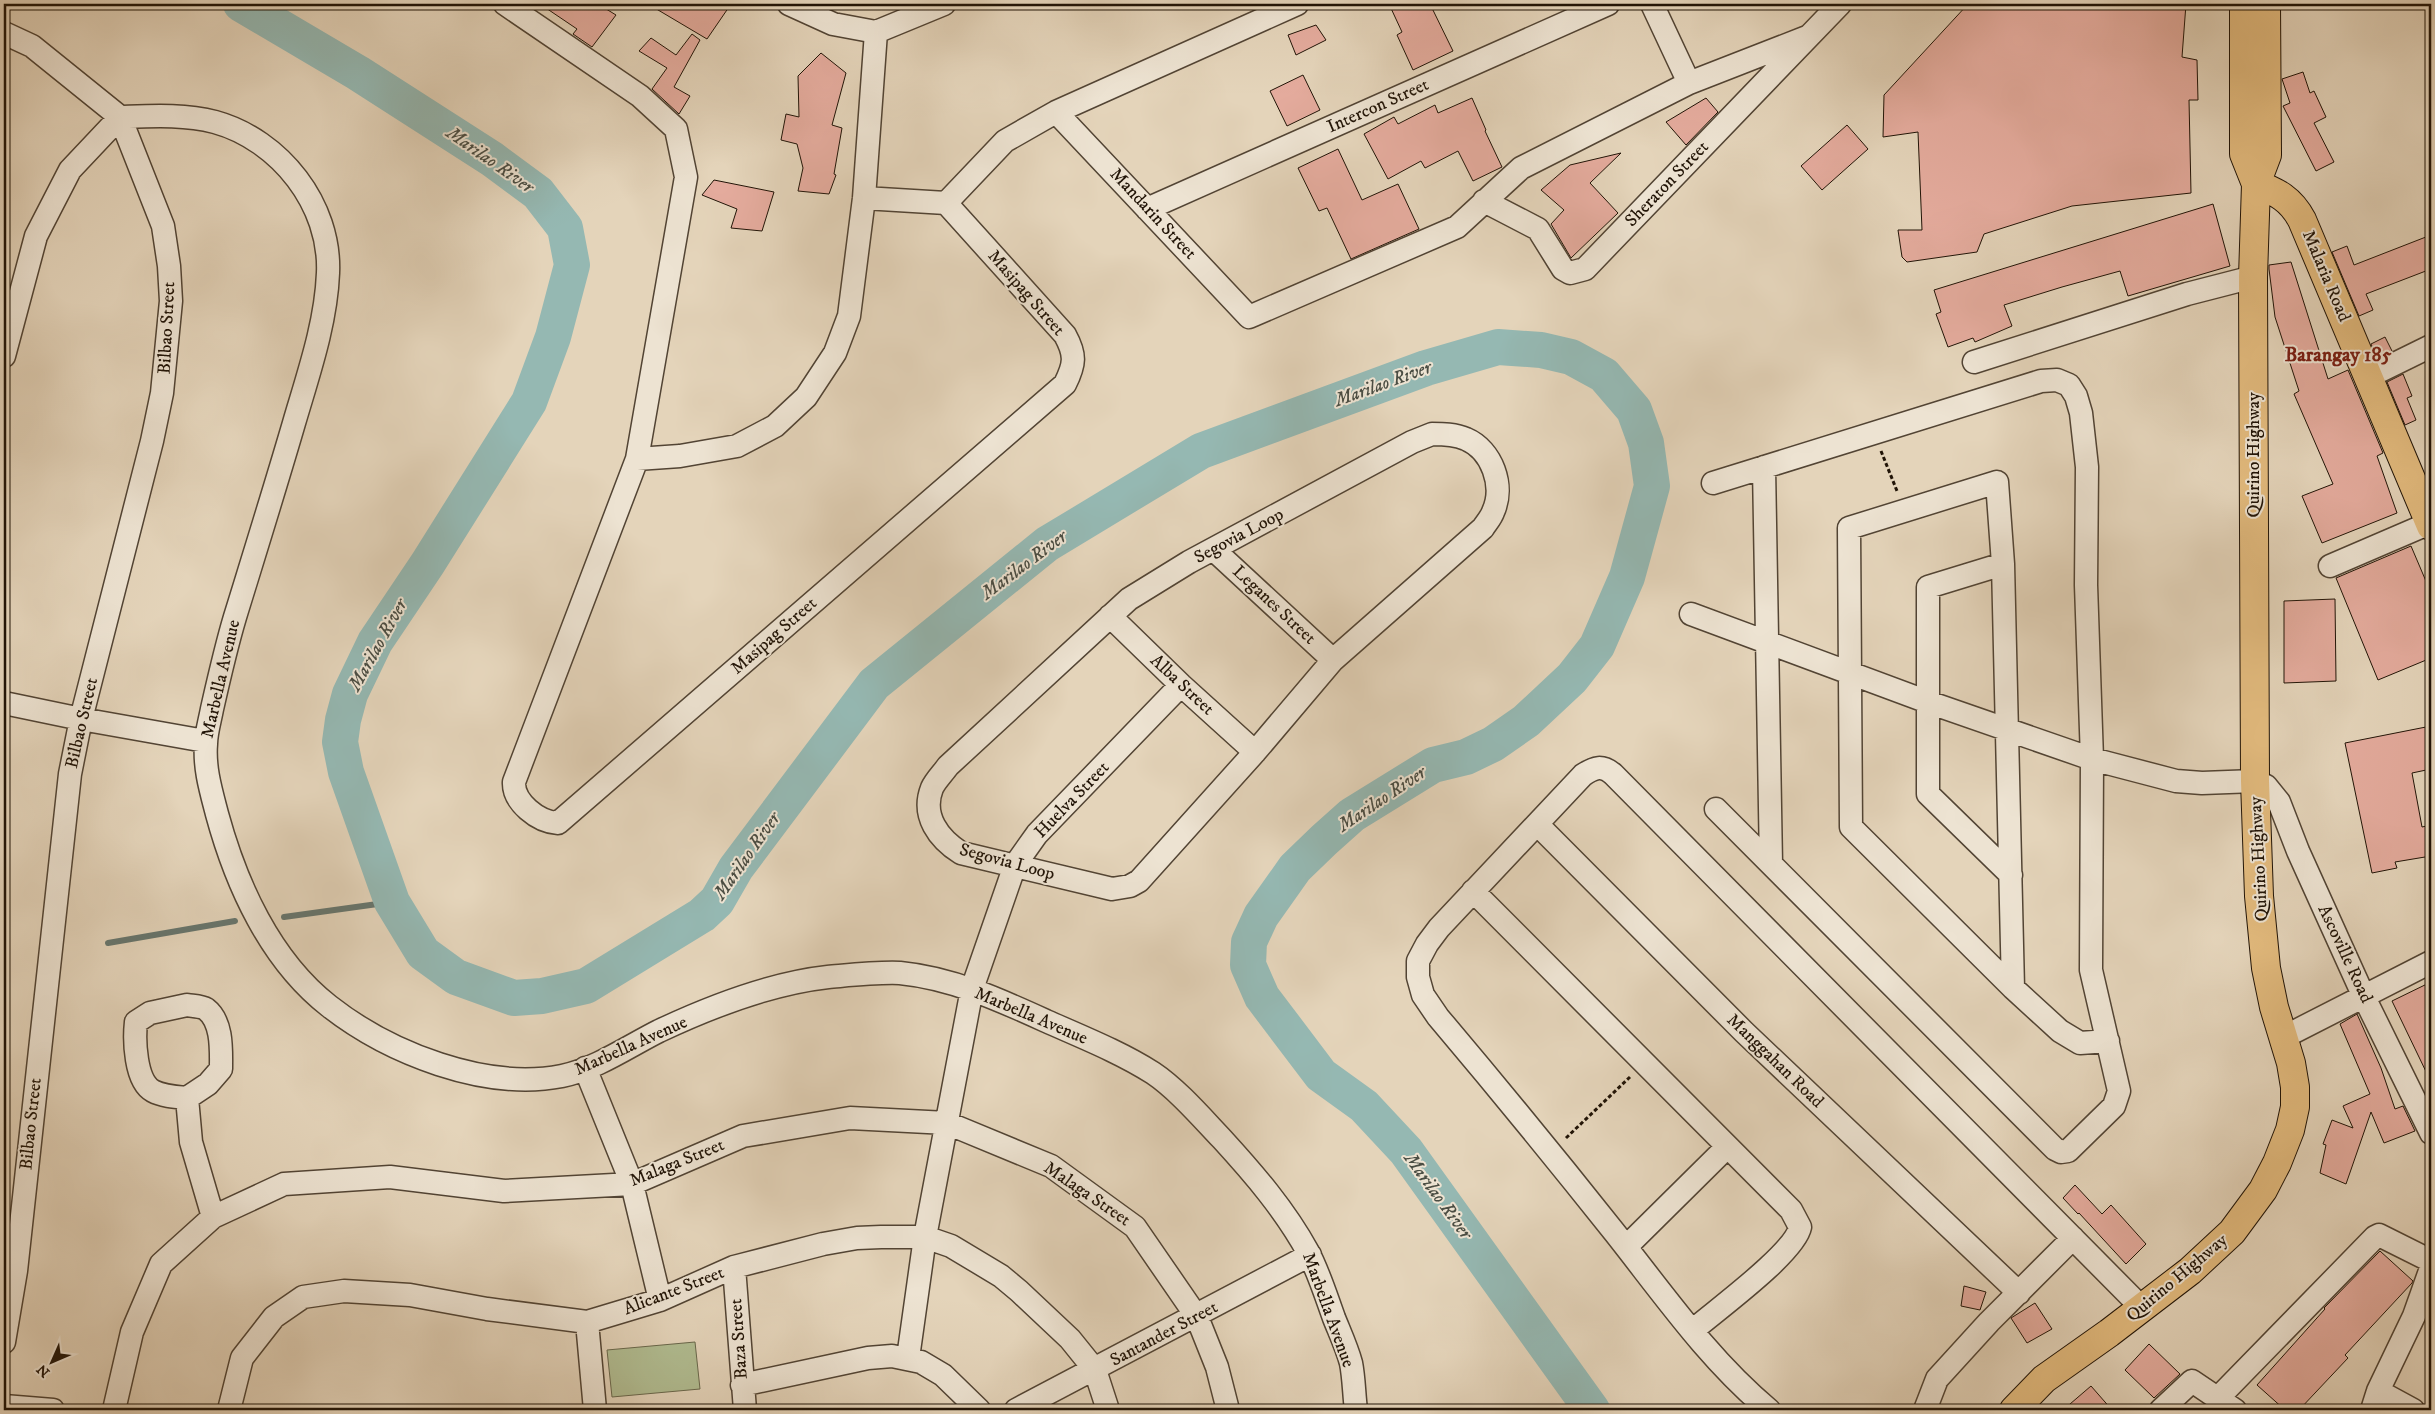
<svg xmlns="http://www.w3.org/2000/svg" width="2435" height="1414" font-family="'IM FELL DW Pica',serif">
<rect width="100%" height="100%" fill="#e4d4ba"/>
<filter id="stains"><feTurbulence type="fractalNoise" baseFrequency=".004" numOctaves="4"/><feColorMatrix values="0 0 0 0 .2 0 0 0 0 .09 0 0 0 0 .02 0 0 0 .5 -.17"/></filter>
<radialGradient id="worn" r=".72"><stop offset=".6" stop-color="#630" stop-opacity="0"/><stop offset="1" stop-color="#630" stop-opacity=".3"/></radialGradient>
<path fill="#b1bd92" stroke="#69684c" d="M 695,1342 L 700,1389 L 612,1397 L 607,1350 Z"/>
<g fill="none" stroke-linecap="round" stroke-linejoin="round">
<path stroke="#67766e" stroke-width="6" d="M 284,917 L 392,902
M 108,943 L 235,921"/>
<path stroke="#95b8b2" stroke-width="36" d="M 241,4 L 358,73 L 492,159 L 538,193 L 565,228 L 572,265 L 553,337 L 529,402 L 428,563 L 375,642 L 350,694 L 343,720 L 340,742 L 346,772 L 392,902 L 423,953 L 456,977 L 514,998 L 542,996 L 586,986 L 702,915 L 717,901 L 736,868 L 874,684 L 1047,544 L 1201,451 L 1426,368 L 1498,347 L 1541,350 L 1571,357 L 1604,375 L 1634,410 L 1646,443 L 1652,486 L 1627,577 L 1597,646 L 1572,678 L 1526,721 L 1493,744 L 1466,757 L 1433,765 L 1352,815 L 1324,840 L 1295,868 L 1261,916 L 1249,942 L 1248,965 L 1262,997 L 1321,1075 L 1364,1106 L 1406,1151 L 1592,1410"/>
</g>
<path fill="#e4ab9d" stroke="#211407" d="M 540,4 L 598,4 L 616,15 L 592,47 L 573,34 L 577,29 Z
M 648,4 L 731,4 L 707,39 Z
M 1389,4 L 1430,4 L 1453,51 L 1413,70 L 1397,35 L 1402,32 Z
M 1968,4 L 2186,4 L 2182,57 L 2197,60 L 2198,100 L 2189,100 L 2191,193 L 2072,206 L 1984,234 L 1977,252 L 1907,262 L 1902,257 L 1898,230 L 1922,230 L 1918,132 L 1883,137 L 1884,95 Z
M 1316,25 L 1326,40 L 1296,55 L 1288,35 Z
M 692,34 L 700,40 L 674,87 L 690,96 L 679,114 L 652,89 L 667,68 L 639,51 L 651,38 L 676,55 Z
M 821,53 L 846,73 L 832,125 L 842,128 L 834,174 L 836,175 L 829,194 L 798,191 L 803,168 L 797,144 L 781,140 L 786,114 L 799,117 L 798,76 Z
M 2303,72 L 2310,93 L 2314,91 L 2326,117 L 2314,123 L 2334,162 L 2316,171 L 2283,106 L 2290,103 L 2282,79 Z
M 1303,75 L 1320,110 L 1287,126 L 1270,91 Z
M 1472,98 L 1486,130 L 1485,131 L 1502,167 L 1473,181 L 1458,151 L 1425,168 L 1421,161 L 1388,179 L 1364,134 L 1394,117 L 1398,124 L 1435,105 L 1438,113 Z
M 1706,98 L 1718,112 L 1686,145 L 1666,122 Z
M 1847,125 L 1868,149 L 1822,190 L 1801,166 Z
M 1338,149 L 1362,200 L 1398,184 L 1419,229 L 1351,259 L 1327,208 L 1319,211 L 1298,168 Z
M 1621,153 L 1590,183 L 1618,213 L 1571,258 L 1551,224 L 1564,210 L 1541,190 L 1570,165 Z
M 714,180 L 774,192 L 762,231 L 731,228 L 737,209 L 702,195 Z
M 2213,204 L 2230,266 L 2128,296 L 2120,271 L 2062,287 L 2004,305 L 2012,326 L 1975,342 L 1973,338 L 1948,347 L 1936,314 L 1941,312 L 1934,290 Z
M 2431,235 L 2431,269 L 2366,294 L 2373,310 L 2359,316 L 2332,252 L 2347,246 L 2354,265 Z
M 2291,262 L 2328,379 L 2348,370 L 2383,453 L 2377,456 L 2397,513 L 2322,543 L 2302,496 L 2333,484 L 2294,394 L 2299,391 L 2275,317 L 2269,269 L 2269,265 Z
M 2385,337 L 2392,351 L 2377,358 L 2371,344 Z
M 2403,374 L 2412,396 L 2407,398 L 2416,420 L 2405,425 L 2387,382 Z
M 2411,546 L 2431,593 L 2431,658 L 2378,680 L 2336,578 Z
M 2335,599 L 2336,681 L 2284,683 L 2284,601 Z
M 2431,726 L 2431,769 L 2412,773 L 2422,827 L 2431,825 L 2431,856 L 2395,862 L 2397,868 L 2372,873 L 2345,743 Z
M 2431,982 L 2431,1082 L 2392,1001 Z
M 2357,1014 L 2381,1068 L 2395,1109 L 2403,1106 L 2415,1131 L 2384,1143 L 2371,1112 L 2346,1184 L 2320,1173 L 2326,1145 L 2323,1144 L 2332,1120 L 2353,1128 L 2343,1106 L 2370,1094 L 2340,1024 Z
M 2075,1185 L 2102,1214 L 2111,1205 L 2146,1244 L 2126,1264 L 2079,1213 L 2078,1214 L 2063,1198 Z
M 2380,1251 L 2413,1281 L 2412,1283 L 2345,1355 L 2348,1358 L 2299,1410 L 2285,1410 L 2257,1385 L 2325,1309 L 2324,1308 Z
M 1964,1286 L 1986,1292 L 1980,1310 L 1961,1306 Z
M 2035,1303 L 2052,1329 L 2027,1343 L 2011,1318 Z
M 2149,1344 L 2180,1374 L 2154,1398 L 2125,1370 Z
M 2091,1386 L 2112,1410 L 2063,1410 Z"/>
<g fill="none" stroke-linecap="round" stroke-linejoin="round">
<g stroke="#524434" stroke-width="25">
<path id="minor" d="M 505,4 L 640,96 L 676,129 L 686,177 L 637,459 L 514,782 C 513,802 538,822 558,823 L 1065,384 C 1075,364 1076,355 1065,335 L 946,203 L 864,198
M 789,4 L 833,24 L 876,32
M 1652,4 L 1689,83
M 876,32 L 944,4
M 4,33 L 32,46 L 120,117 L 163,226 L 169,266 L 171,301 L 162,393 L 152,441 L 81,719 L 70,774 L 16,1271 L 4,1342
M 1056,112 L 1249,317 L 1457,227 L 1521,168 L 1689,83 L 1807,37
M 1484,201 L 1538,229 L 1563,269 L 1570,273 L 1585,269 L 1840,4
M 946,203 L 1005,141 L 1056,112 L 1297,4
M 1147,209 L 1608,4
M 4,356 L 36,236 L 70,170 L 120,117 C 152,116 184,114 215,122 C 280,140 331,205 328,273 C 326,324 308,375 294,423 C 275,488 255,552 235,617 C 226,647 219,678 212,709 C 210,720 206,733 206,744 C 204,768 211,791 217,814 C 236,884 270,960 329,1006 C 389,1053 485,1091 562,1076 C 596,1069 629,1046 659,1031 C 710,1007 773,983 828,977 C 851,975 877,972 900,973 C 952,978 1000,1000 1046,1021 C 1082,1037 1120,1052 1153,1073 C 1177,1089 1202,1118 1222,1139 C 1254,1174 1285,1210 1308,1252 C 1319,1273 1326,1296 1334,1318 C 1340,1333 1347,1348 1351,1363 C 1354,1378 1354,1395 1356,1410
M 1974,362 L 2187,294 L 2253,277
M 2370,376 L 2431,346
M 1432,434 C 1443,434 1455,434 1466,439 C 1492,450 1505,486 1493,512 C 1491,518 1486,523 1483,528 L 1333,660 L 1255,752 L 1139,881 L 1130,886 L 1112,889 L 961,853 C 939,839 921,816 932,788 C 935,781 943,773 948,766 L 1129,599 L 1189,562 L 1412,442 Z
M 637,459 L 680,456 L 737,446 L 775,426 L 806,397 L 835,353 L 849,316 L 864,198 L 876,32
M 1764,467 L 1771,864
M 1713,483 L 2041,381 L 2057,380 L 2069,385 L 2076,396 L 2081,413 L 2087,467 L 2086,585 L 2092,759 L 2091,970 L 2119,1091 L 2114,1106 L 2068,1151 L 2061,1152 L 2055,1149 L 1716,809
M 1214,550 L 1333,660
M 2003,564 L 1928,587 L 1928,794 L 2011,875
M 2330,566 L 2430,523
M 1691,614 L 1928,702 L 2092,759 L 2176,781 L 2202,783 L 2255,781 L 2266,786 L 2279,802 L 2298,851 L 2364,997 L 2431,1133
M 1110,616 L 1181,685 L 1255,752
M 4,703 L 81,719 L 205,741
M 1537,824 L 1744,1032 L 2019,1293
M 1473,891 L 1791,1210 L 1800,1227 C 1795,1253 1715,1311 1692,1331
M 2013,988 L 2003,564 L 1997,482 L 1849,528 L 1851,827 L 2013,988 L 2060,1031 L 2080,1043 L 2108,1041
M 187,1005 C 192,1006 201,1006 206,1009 C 223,1022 221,1051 221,1069 L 208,1084 L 187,1098 C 176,1097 162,1096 153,1091 C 135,1081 134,1040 136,1022 L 150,1013 Z
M 2284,1037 L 2431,962
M 585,1068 L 632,1184 L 660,1300
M 187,1098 L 191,1142 L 213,1217
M 1626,1247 L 1727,1147
M 734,1267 L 745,1410
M 587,1322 L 595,1410
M 908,1358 L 925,1237 L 972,989 L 1015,865 L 1037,834 L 1181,685
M 742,1385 L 868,1358 L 892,1356 L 921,1362 L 943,1375 L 979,1410
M 2378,1391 L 2413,1410
M 2218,1398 L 2375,1237 L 2379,1235 L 2431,1261
M 4,1406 L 53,1410
M 114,1410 L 132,1332 L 161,1264 L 213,1217 L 284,1184 L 390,1177 L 504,1191 L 632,1184 L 743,1136 L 850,1118 L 947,1123 L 1051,1166 L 1135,1227 L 1197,1317 L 1217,1367 L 1228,1410
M 229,1410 L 242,1358 L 274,1317 L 303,1297 L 344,1291 L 410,1295 L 487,1309 L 587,1322 L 660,1300 L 734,1267 L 823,1244 L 857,1238 L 881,1237 L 925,1237 L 951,1246 L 1001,1276 L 1019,1291 L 1070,1339 L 1095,1370 L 1108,1410
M 1016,1410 L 1310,1255
M 1769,1410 C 1709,1360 1664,1295 1615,1233 C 1557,1160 1498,1088 1438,1017 L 1423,995 L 1418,977 L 1418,961 L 1427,944 L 1439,928 L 1583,775 C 1595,767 1602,765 1613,774 L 2142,1308
M 1925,1410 L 1937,1379 L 1989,1322 L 2073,1238
M 2161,1410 L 2192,1381 L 2235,1410
M 2372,1410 L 2378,1391 L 2414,1316 L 2431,1268"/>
</g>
<g stroke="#211407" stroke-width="30">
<path id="major" d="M 2244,4 L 2244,154 L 2256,184
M 2256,184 C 2277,192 2291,199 2302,220 L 2431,526
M 2014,1410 L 2044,1379 L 2109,1333 L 2190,1271 L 2232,1232 L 2263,1190 L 2277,1163 L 2290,1130 L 2295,1107 L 2295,1087 L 2291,1063 L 2274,1007 L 2266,968 L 2259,896 L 2255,781 L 2253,277 L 2256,184 L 2267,155 L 2266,4"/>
</g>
<path stroke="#211407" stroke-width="3" stroke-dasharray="4 2.5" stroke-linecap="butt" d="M 1881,451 L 1897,491
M 1566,1138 L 1630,1077"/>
<use href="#minor" stroke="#ede3d2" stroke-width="22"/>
<use href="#major" stroke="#e2ba7d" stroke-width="28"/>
</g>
<g text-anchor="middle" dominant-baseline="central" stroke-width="4" stroke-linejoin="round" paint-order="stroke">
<g font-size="18" fill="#211407" stroke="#ede3d2">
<text transform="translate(1378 106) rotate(-24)">Intercon Street</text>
<text transform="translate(1667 184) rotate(-46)">Sheraton Street</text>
<text transform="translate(1153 214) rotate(47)">Mandarin Street</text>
<text transform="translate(2326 276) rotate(67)">Malaria Road</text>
<text transform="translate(1026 293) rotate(49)">Masipag Street</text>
<text transform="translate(167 328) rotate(-87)">Bilbao Street</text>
<text transform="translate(2254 455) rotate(-90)">Quirino Highway</text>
<text transform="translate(1239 536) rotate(-28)">Segovia Loop</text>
<text transform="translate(1274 605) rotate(43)">Leganes Street</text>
<text transform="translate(774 636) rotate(-41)">Masipag Street</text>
<text transform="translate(221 679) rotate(-77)">Marbella Avenue</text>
<text transform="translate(1182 685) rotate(43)">Alba Street</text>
<text transform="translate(82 723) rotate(-77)">Bilbao Street</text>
<text transform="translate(1072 800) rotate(-46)">Huelva Street</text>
<text transform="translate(2259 859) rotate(-93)">Quirino Highway</text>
<text transform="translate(1007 862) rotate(15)">Segovia Loop</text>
<text transform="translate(2345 954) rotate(65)">Ascoville Road</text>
<text transform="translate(1031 1016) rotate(23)">Marbella Avenue</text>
<text transform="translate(631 1046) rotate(-24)">Marbella Avenue</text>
<text transform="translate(1775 1061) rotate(44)">Manggahan Road</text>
<text transform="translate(31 1124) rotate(-84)">Bilbao Street</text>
<text transform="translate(677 1163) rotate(-22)">Malaga Street</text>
<text transform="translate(1087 1194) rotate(34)">Malaga Street</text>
<text transform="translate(2177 1278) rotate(-40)">Quirino Highway</text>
<text transform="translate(674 1291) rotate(-21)">Alicante Street</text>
<text transform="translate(1328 1310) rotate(70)">Marbella Avenue</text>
<text transform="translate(1164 1334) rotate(-28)">Santander Street</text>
<text transform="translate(739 1339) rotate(-94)">Baza Street</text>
</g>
<g font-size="19" font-style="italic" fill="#4a4d43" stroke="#ede3d2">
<text transform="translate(490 160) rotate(35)">Marilao River</text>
<text transform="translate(1383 384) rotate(-20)">Marilao River</text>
<text transform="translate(1024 565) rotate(-37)">Marilao River</text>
<text transform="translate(378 645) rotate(-61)">Marilao River</text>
<text transform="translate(1382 799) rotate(-34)">Marilao River</text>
<text transform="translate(747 856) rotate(-55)">Marilao River</text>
<text transform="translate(1438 1196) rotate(54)">Marilao River</text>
</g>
<g font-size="20" font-weight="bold" fill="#7a1f14" stroke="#ede3d2">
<text x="2338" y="355">Barangay 185</text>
</g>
</g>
<rect width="2435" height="1414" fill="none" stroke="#e4d4ba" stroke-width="20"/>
<rect x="5" y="5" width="2425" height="1404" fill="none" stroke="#211407" stroke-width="2.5"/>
<rect x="10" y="10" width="2415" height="1394" fill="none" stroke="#211407"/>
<g transform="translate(52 1362) rotate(225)" stroke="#ede3d2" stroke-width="4" paint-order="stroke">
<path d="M0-4L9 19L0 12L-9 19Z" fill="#211407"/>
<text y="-8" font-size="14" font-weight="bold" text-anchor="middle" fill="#211407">N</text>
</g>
<rect width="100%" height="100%" filter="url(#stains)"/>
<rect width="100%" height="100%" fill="url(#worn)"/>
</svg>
